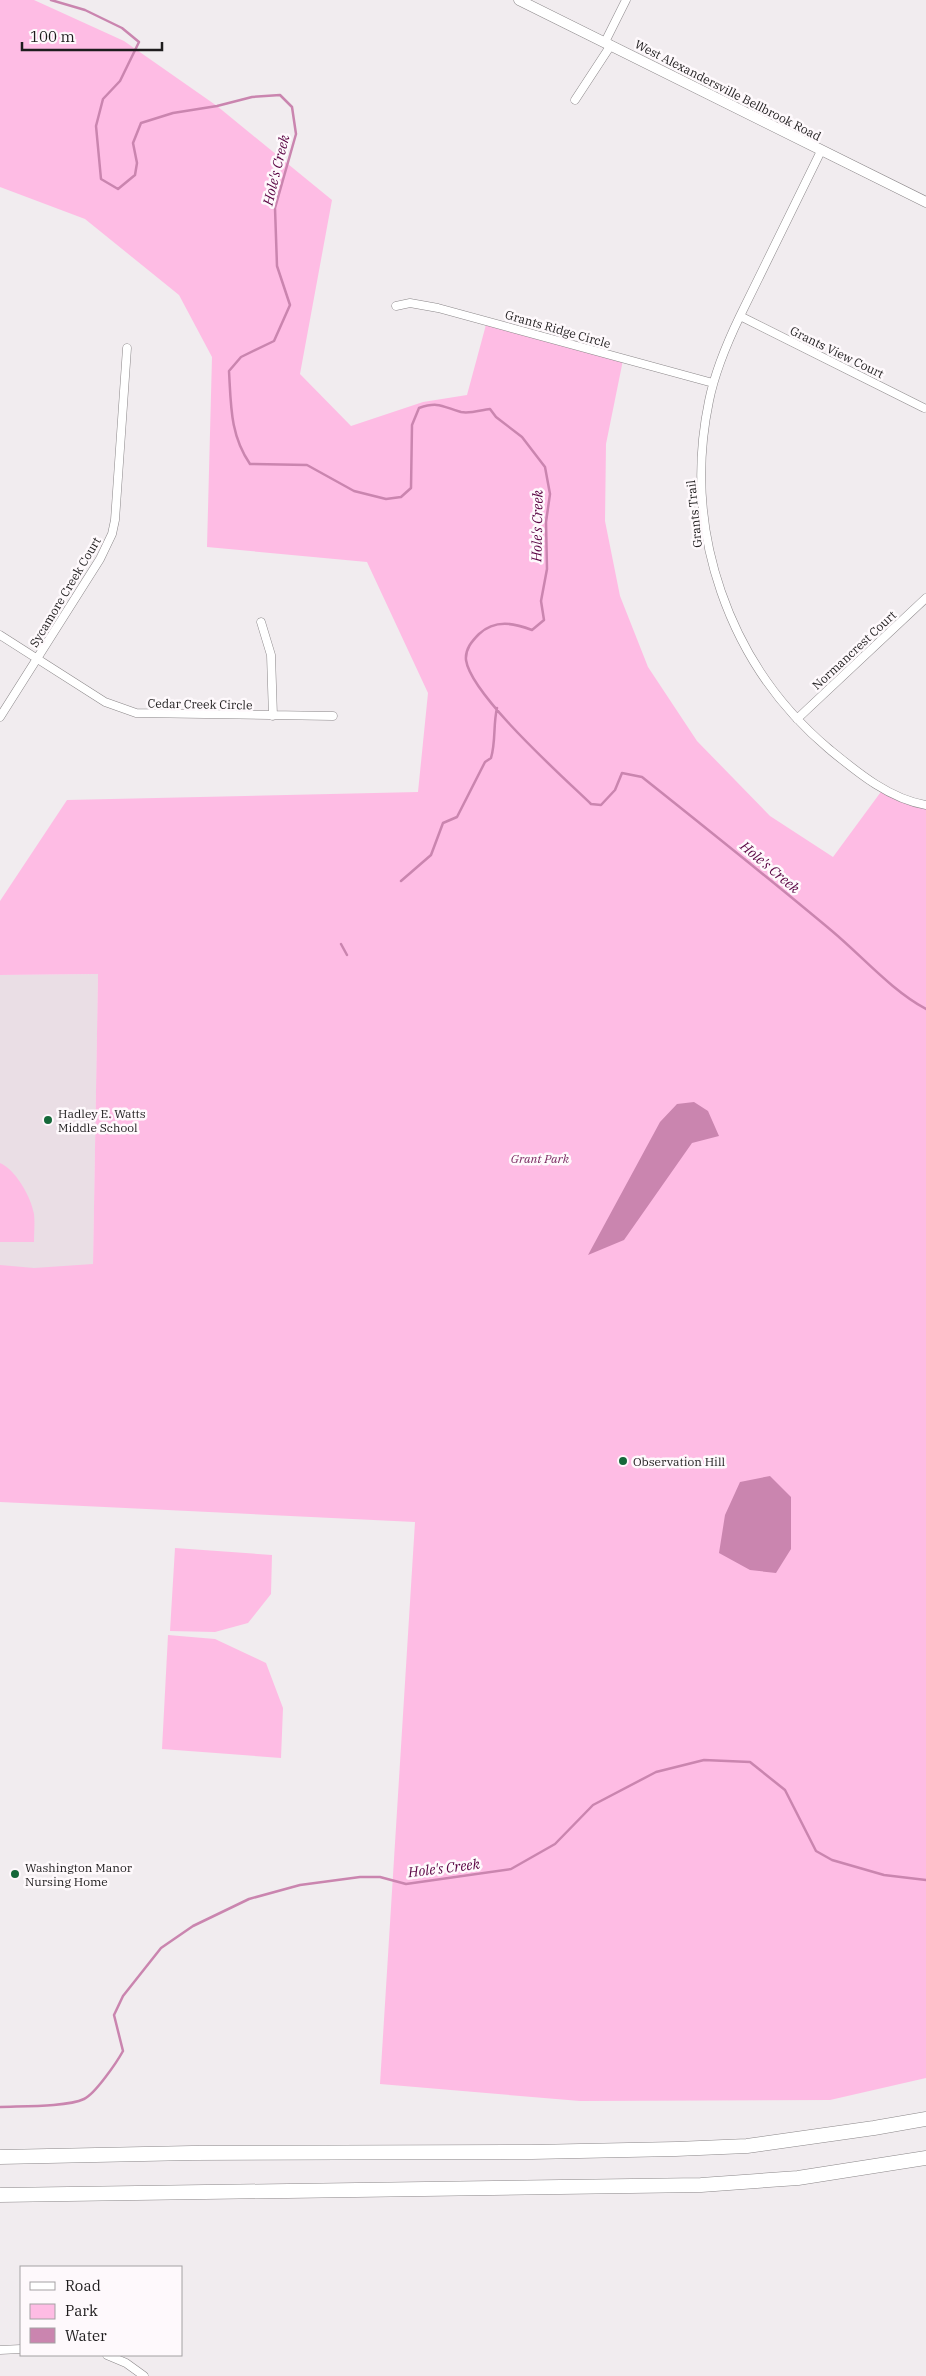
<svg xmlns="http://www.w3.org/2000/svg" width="926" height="2376" font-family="'IBM Plex Serif',serif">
<rect width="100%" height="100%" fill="#f1ecef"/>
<path fill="#eadee5" d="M 98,974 L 93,1265 L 30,1502 L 0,1502 L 0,975 Z"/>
<path fill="#febce4" d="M 0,0 L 34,0 L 124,41 L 217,106 L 332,200 L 300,374 L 351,426 L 423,402 L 467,395 L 487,321 L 623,360 L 606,444 L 605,521 L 620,596 L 648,667 L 697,741 L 770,816 L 833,857 L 883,789 L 926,805 L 926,2078 L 830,2100 L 580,2101 L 380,2084 L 415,1522 L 0,1502 L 0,1265 L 34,1268 L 93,1264 L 98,974 L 0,975 L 0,901 L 67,800 L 418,792 L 428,693 L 367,562 L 207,547 L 212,357 L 179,295 L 85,219 L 0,187 Z
M 0,1163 C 16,1170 31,1197 34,1214 C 35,1223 34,1233 34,1242 L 0,1242 Z
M 175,1548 L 272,1555 L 271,1594 L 248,1623 L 215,1632 L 170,1631 Z
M 168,1635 L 215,1639 L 266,1663 L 283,1708 L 281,1758 L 162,1749 Z"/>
<path fill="#ca85af" d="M 694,1102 L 708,1111 L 719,1136 L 692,1143 L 624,1240 L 588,1255 L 660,1122 L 677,1104 Z
M 770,1476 L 791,1497 L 791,1549 L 776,1573 L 750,1570 L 719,1553 L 725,1515 L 740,1482 Z"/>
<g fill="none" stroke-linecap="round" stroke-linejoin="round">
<path stroke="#ca85af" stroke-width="2.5" d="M 51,0 L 85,10 L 122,28 L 139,42 L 120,81 L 103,99 L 96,126 L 101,179 L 118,189 L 135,175 L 137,163 L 133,143 L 141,123 L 173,113 L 217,106 L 252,97 L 280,95 L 292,107 L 296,134 L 275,208 L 277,266 L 290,305 L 274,341 L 241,357 L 229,371 C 231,405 230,435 250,464 L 307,465 L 354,491 L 386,499 L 401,497 L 411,488 L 412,425 L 419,408 C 439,401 443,407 461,412 C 470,414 481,410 490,409 L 496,417 L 522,437 L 545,467 L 550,494 L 546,522 L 547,569 L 541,601 L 544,620 L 532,630 C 514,623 495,619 479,634 C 472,641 465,649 466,660 C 471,695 563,777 591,804 L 601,805 L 615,790 L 622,773 L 642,777 C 706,828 770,879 832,931 C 863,957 891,990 926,1009
M 401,881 L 431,855 L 443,823 L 457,817 L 485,762 L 491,758 C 496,741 493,725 497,708
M 341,944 L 347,955
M 0,2107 C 21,2106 67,2107 84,2099 C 95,2094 117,2062 123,2051 L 114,2015 L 123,1996 L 161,1948 L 193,1926 L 249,1899 L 300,1885 L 360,1877 L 380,1877 L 406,1884 L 511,1869 L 555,1844 L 593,1805 L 656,1772 L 704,1760 L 750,1762 L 785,1790 L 816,1851 L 832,1860 L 884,1875 L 926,1880"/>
<g stroke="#8b8789" stroke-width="9">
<path id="minor" d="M 605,42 L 626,0
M 575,100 L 611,45
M 821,151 L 740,316 C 727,343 715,371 709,401 C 682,530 728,664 829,749 C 857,772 889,799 926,805
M 396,306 L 410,303 L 438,308 L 713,383
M 740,316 L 924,408
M 261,622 L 271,655 L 273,716
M 0,635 L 105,702 L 136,713 L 333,716
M 0,717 L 100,559 L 112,534 L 115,520 L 127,348
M 797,719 L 926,598
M 0,2350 L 21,2349
M 107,2355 L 126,2363 L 144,2376"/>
</g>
<g stroke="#8b8789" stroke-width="11">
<path id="secondary" d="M 519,0 L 926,202"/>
</g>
<g stroke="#8b8789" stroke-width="15">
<path id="motorway" d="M 0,2157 L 192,2153 L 532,2152 L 676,2149 L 747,2146 L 874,2128 L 926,2119
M 0,2195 L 701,2185 L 798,2178 L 926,2158"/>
</g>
<use href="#minor" stroke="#fff" stroke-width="8"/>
<use href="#secondary" stroke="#fff" stroke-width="10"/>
<use href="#motorway" stroke="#fff" stroke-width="14"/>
</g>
<g fill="#156839" stroke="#fef9fc" stroke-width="2">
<circle cx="48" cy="1120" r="5"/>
<circle cx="623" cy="1461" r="5"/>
<circle cx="15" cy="1874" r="5"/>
</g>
<g text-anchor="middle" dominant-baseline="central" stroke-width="5" stroke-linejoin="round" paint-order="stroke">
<g font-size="12" fill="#1e1c1d" stroke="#fef9fc">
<text transform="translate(728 90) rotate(27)">West Alexandersville Bellbrook Road</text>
<text transform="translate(558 329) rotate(16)">Grants Ridge Circle</text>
<text transform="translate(837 352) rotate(26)">Grants View Court</text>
<text transform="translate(694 514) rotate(-96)">Grants Trail</text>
<text transform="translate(65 592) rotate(-59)">Sycamore Creek Court</text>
<text transform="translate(854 650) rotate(-43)">Normancrest Court</text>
<text transform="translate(200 704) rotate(1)">Cedar Creek Circle</text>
</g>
<g font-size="12" fill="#1e1c1d" stroke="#fef9fc" text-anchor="start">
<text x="58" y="1113">Hadley E. Watts<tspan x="58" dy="14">Middle School</tspan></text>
<text x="633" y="1461">Observation Hill</text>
<text x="25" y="1867">Washington Manor<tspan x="25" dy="14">Nursing Home</tspan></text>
</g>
<g font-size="12" font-style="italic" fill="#7b2a61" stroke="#fef9fc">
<text x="540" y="1158">Grant Park</text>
</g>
<g font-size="14" font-style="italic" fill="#590342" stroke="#fef9fc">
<text transform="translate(276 170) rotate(-76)">Hole's Creek</text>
<text transform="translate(537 526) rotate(-89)">Hole's Creek</text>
<text transform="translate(770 867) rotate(40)">Hole's Creek</text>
<text transform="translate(444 1868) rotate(-7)">Hole's Creek</text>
</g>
</g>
<rect x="20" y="2266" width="162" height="90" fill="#fef9fc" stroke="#a4a1a3"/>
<rect x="30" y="2282" width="25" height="8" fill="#ffffff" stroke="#a4a1a3"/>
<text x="65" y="2291" font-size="15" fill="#1e1c1d">Road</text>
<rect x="30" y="2304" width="25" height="15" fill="#febce4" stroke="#a4a1a3"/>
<text x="65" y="2316" font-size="15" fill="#1e1c1d">Park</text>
<rect x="30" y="2328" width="25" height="15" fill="#ca85af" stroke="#a4a1a3"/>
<text x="65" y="2341" font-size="15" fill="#1e1c1d">Water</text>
<path d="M22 42v8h140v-8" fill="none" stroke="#1e1c1d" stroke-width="2.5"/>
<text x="30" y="42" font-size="15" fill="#1e1c1d" stroke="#fef9fc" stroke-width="4" paint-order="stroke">100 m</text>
</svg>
